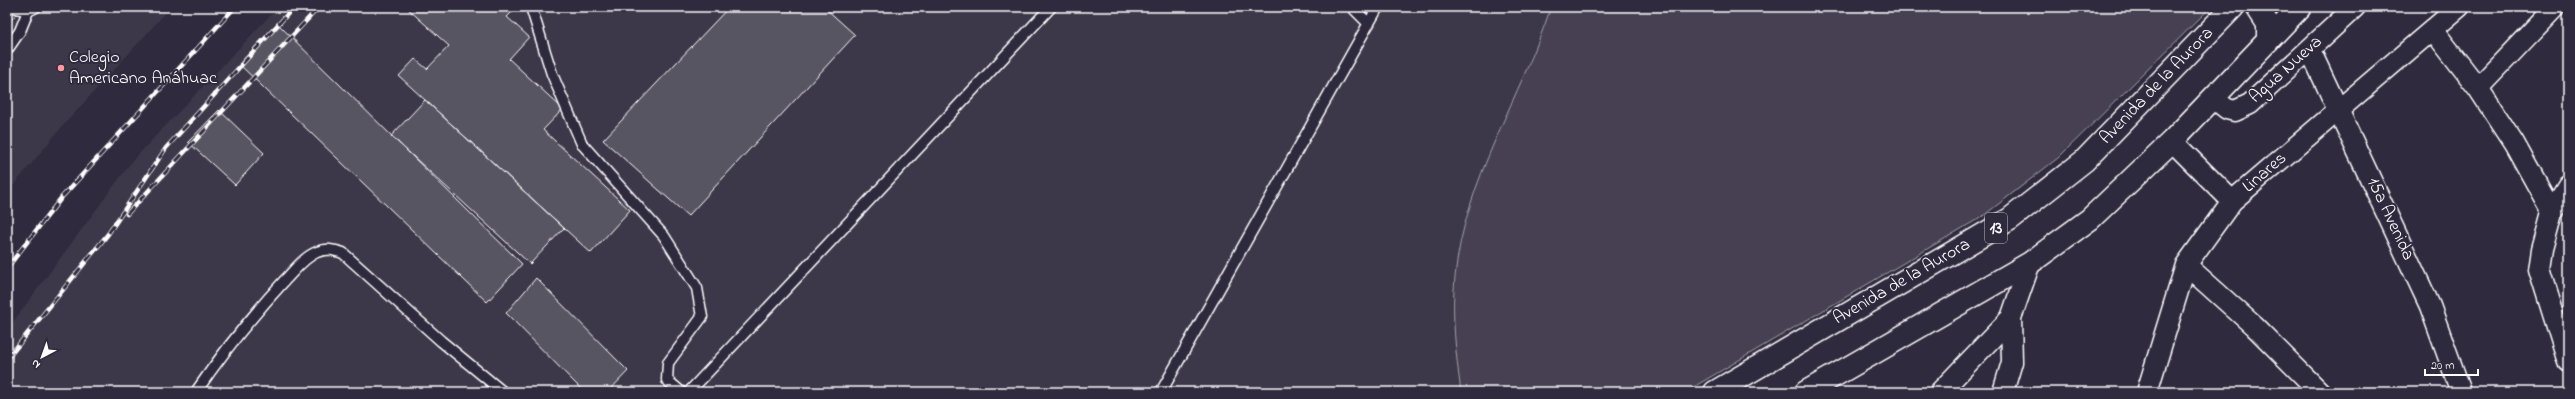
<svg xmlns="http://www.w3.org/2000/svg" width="2575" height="399" font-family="'Indie Flower',sans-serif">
<rect width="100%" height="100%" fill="#2f2a3d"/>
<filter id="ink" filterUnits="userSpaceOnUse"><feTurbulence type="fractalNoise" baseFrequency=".025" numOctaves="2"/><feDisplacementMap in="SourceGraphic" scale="8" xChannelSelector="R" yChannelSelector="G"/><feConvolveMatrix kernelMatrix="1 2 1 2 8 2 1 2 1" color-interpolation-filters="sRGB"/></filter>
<g filter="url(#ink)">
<path fill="#3c3749" d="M 7,7 L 171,7 L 61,128 L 7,193 Z
M 278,7 L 2211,7 L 2058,158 L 2013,194 L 1983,216 L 1685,392 L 7,392 L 7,330 L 133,160 Z"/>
<path fill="#464152" stroke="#a2a0a8" d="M 1551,7 L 2211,7 L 2058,158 L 1983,216 L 1685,392 L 1461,392 C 1456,355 1451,315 1455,277 C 1464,182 1521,97 1551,7 Z"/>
<path fill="#595564" stroke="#fff" d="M 7,7 L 16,15 L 7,24 Z
M 406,7 L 517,7 L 507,17 L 529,37 L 509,59 L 563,109 L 543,130 L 630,210 L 591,253 L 399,76 L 415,59 L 427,69 L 449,46 Z
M 729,7 L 824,7 L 855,35 L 688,216 L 603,140 Z
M 277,23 L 522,264 L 487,302 L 239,64 Z
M 425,100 L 564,228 L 530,264 L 391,136 Z
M 219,110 L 264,153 L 235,185 L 188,142 Z
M 536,278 L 628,371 L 608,392 L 584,392 L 506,313 Z"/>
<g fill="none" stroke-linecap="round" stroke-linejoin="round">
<g stroke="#fff" stroke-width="13">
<path id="lane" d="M 13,7 L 28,11 L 36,7
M 531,7 L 552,74 L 582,144 L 664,236 L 697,288 L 702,317 L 668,363 L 667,380 L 681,392
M 1352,7 L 1369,24
M 7,50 L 20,31 L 28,11
M 196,392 C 223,352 252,316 285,280 C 294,271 304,257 317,252 C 326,248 334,250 343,253 L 441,341 L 503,392
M 689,392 L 1051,7
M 1161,392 L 1378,7"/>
</g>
<g stroke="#fff" stroke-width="23">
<path id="street" d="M 2433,30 L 2478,88 L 2514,143 L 2552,212
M 2310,50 L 2430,306 L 2461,392
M 2478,88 L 2555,7
M 2213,98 L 2227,109 L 2235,111 L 2250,104 L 2355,7
M 2172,141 L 2232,201
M 2568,186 L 2552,212 L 2542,249 L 2539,269 L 2568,362
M 2186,265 L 2254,326 L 2320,392
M 1940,392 L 2011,318
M 2003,392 L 2012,362 L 2011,318 L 2030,263
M 2147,392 L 2186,265 L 2232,201 L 2459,7"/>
</g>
<g stroke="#fff" stroke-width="25">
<path id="primary" d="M 2257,7 L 2268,24 L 2268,41
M 1715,392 L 2010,219 L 2084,161 L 2233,7
M 1806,392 L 2030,263 L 2090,219 L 2172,141 L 2300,7"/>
</g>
<use href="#lane" stroke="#2f2a3d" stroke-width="10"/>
<use href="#street" stroke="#2f2a3d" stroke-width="20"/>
<use href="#primary" stroke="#2f2a3d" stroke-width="22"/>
<g stroke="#fff" stroke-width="4.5">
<path id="rail" d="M 127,214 L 319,7
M 7,268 L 62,197 L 235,7
M 7,359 L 108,234 L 166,148 L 294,7"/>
</g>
<use href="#rail" stroke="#2f2a3d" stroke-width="3" stroke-dasharray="9" stroke-linecap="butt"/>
</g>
</g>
<circle fill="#ff9aa2" stroke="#2f2a3d" stroke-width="1.5" cx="61" cy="68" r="4"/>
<g text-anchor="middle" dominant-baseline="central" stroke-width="4" stroke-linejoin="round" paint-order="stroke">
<rect fill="#2f2a3d" stroke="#c1bfc5" stroke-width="1" x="1985" y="213" width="22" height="30" rx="3"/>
<g font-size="17" font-weight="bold" fill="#fff">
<text x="1996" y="228">13</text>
</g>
<g font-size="18" fill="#fff" stroke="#2f2a3d" text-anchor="start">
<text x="69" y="58">Colegio<tspan x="69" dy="21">Americano Anáhuac</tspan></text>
</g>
<g font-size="18" fill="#fff" stroke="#2f2a3d">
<text transform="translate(2286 70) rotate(-42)">Agua Nueva</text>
<text transform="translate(2157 86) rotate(-46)">Avenida de la Aurora</text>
<text transform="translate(2265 173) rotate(-41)">Linares</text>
<text transform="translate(2390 219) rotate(65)">15a Avenida</text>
<text transform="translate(1902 282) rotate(-30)">Avenida de la Aurora</text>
</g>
</g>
<rect width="2575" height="399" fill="none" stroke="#2f2a3d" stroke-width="24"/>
<rect x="12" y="12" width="2551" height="375" fill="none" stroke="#fff" stroke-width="1.5" filter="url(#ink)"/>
<g transform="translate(42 357) rotate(221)" stroke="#2f2a3d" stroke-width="3" paint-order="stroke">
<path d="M0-3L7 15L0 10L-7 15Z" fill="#ffffff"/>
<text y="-6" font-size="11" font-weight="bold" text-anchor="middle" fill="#ffffff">N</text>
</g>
<path d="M2425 369v6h53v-6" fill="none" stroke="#ffffff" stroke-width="2"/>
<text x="2431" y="369" font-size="12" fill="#ffffff" stroke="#2f2a3d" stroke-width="3" paint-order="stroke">20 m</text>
</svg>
